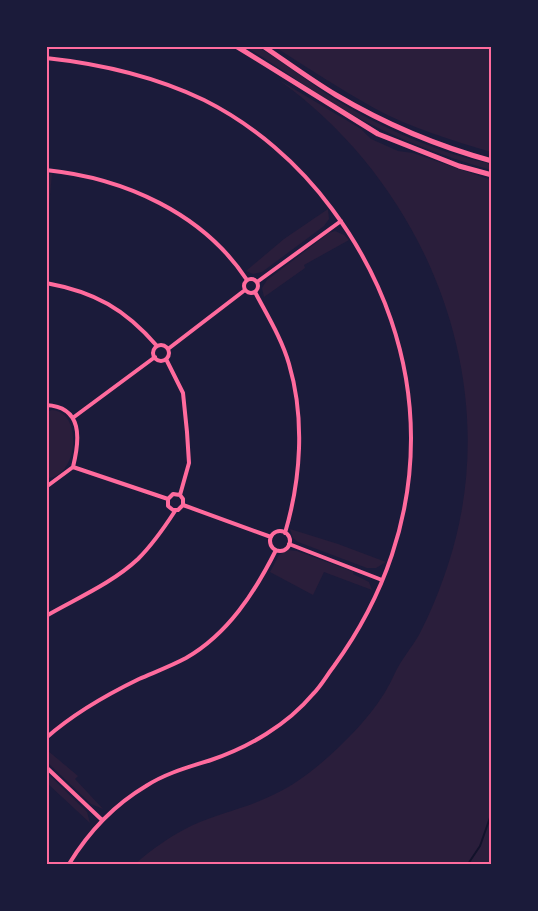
<svg xmlns="http://www.w3.org/2000/svg" width="538" height="911" font-family="'Noto Serif',serif">
<rect width="100%" height="100%" fill="#1b1b3a"/>
<path fill="#2a1e3b" d="M 246,47 L 258,47 C 283,62 306,80 330,96 C 375,125 435,152 487,163 L 491,166 L 491,170 C 439,155 389,136 342,109 C 309,90 279,66 246,47 Z
M 275,47 L 491,47 L 491,152 C 451,140 411,128 374,108 C 340,89 308,68 275,47 Z
M 279,80 L 361,129 L 371,139 L 398,151 L 413,153 L 491,180 L 491,864 L 135,864 C 152,849 172,835 193,825 C 219,813 247,808 273,795 C 297,784 319,766 338,748 C 361,726 383,701 395,673 C 401,660 412,647 419,635 C 431,612 440,589 448,565 C 507,386 429,188 279,80 Z
M 47,174 L 52,174 L 47,226 L 46,174 Z
M 328,209 L 329,219 L 324,226 L 262,272 L 253,274 L 246,271 L 284,239 Z
M 335,231 L 344,235 L 349,240 L 304,265 L 305,268 L 264,297 L 262,288 L 267,280 L 329,233 Z
M 52,410 C 84,412 78,479 46,478 L 46,412 Z
M 290,529 L 338,544 L 386,562 L 376,568 L 367,568 L 298,542 L 293,538 Z
M 288,550 L 297,551 L 354,572 L 353,574 L 369,582 L 372,590 L 324,572 L 313,595 L 270,572 L 279,555 Z
M 47,750 L 78,776 L 75,779 L 103,809 L 91,804 L 48,763 Z
M 47,773 L 87,812 L 90,823 L 47,783 Z"/>
<g fill="none" stroke-linecap="round" stroke-linejoin="round">
<path stroke="#12122b" stroke-width="2" d="M 468,864 L 480,846 L 492,812"/>
<path stroke="#ff6b9d" stroke-width="4" d="M 46,58 C 102,64 154,76 204,100 C 254,125 299,164 332,209 C 437,350 437,525 334,666 C 327,675 321,686 313,694 C 287,725 249,747 211,760 C 189,767 166,773 146,786 C 114,805 88,833 69,864
M 46,170 C 124,178 203,213 247,280
M244 286a7 7 0 1 1 14 0a7 7 0 1 1-14 0Z
M 257,282 L 341,221
M 46,283 C 95,292 125,309 157,346
M 255,292 C 267,315 282,339 289,364 C 305,418 301,479 285,533
M153 353a8 8 0 1 1 16 0a8 8 0 1 1-16 0Z
M 168,349 L 245,290
M 166,359 L 183,393 L 187,432 L 189,463 L 180,495 L 183,499 L 183,505 L 178,510 L 173,510 L 168,506 L 168,499 L 173,494 L 180,495
M 46,405 C 83,407 80,439 73,467 L 46,487
M 74,417 L 155,357
M 73,467 L 168,499
M 183,505 L 271,537
M270 541a10 10 0 1 1 20 0a10 10 0 1 1-20 0Z
M 289,544 L 382,580
M 46,616 C 77,598 111,584 138,559 C 153,544 164,528 175,511
M 46,738 C 74,713 106,695 139,679 C 155,672 171,666 186,658 C 228,634 255,592 276,550
M 46,767 L 102,820"/>
<path stroke="#ff6b9d" stroke-width="5" d="M 236,46 L 378,134 L 459,166 L 492,175
M 263,46 C 288,63 311,80 336,95 C 385,124 437,146 492,161"/>
</g>
<rect width="538" height="911" fill="none" stroke="#1b1b3a" stroke-width="96"/>
<rect x="48" y="48" width="442" height="815" fill="none" stroke="#ff6b9d" stroke-width="2"/>
</svg>
